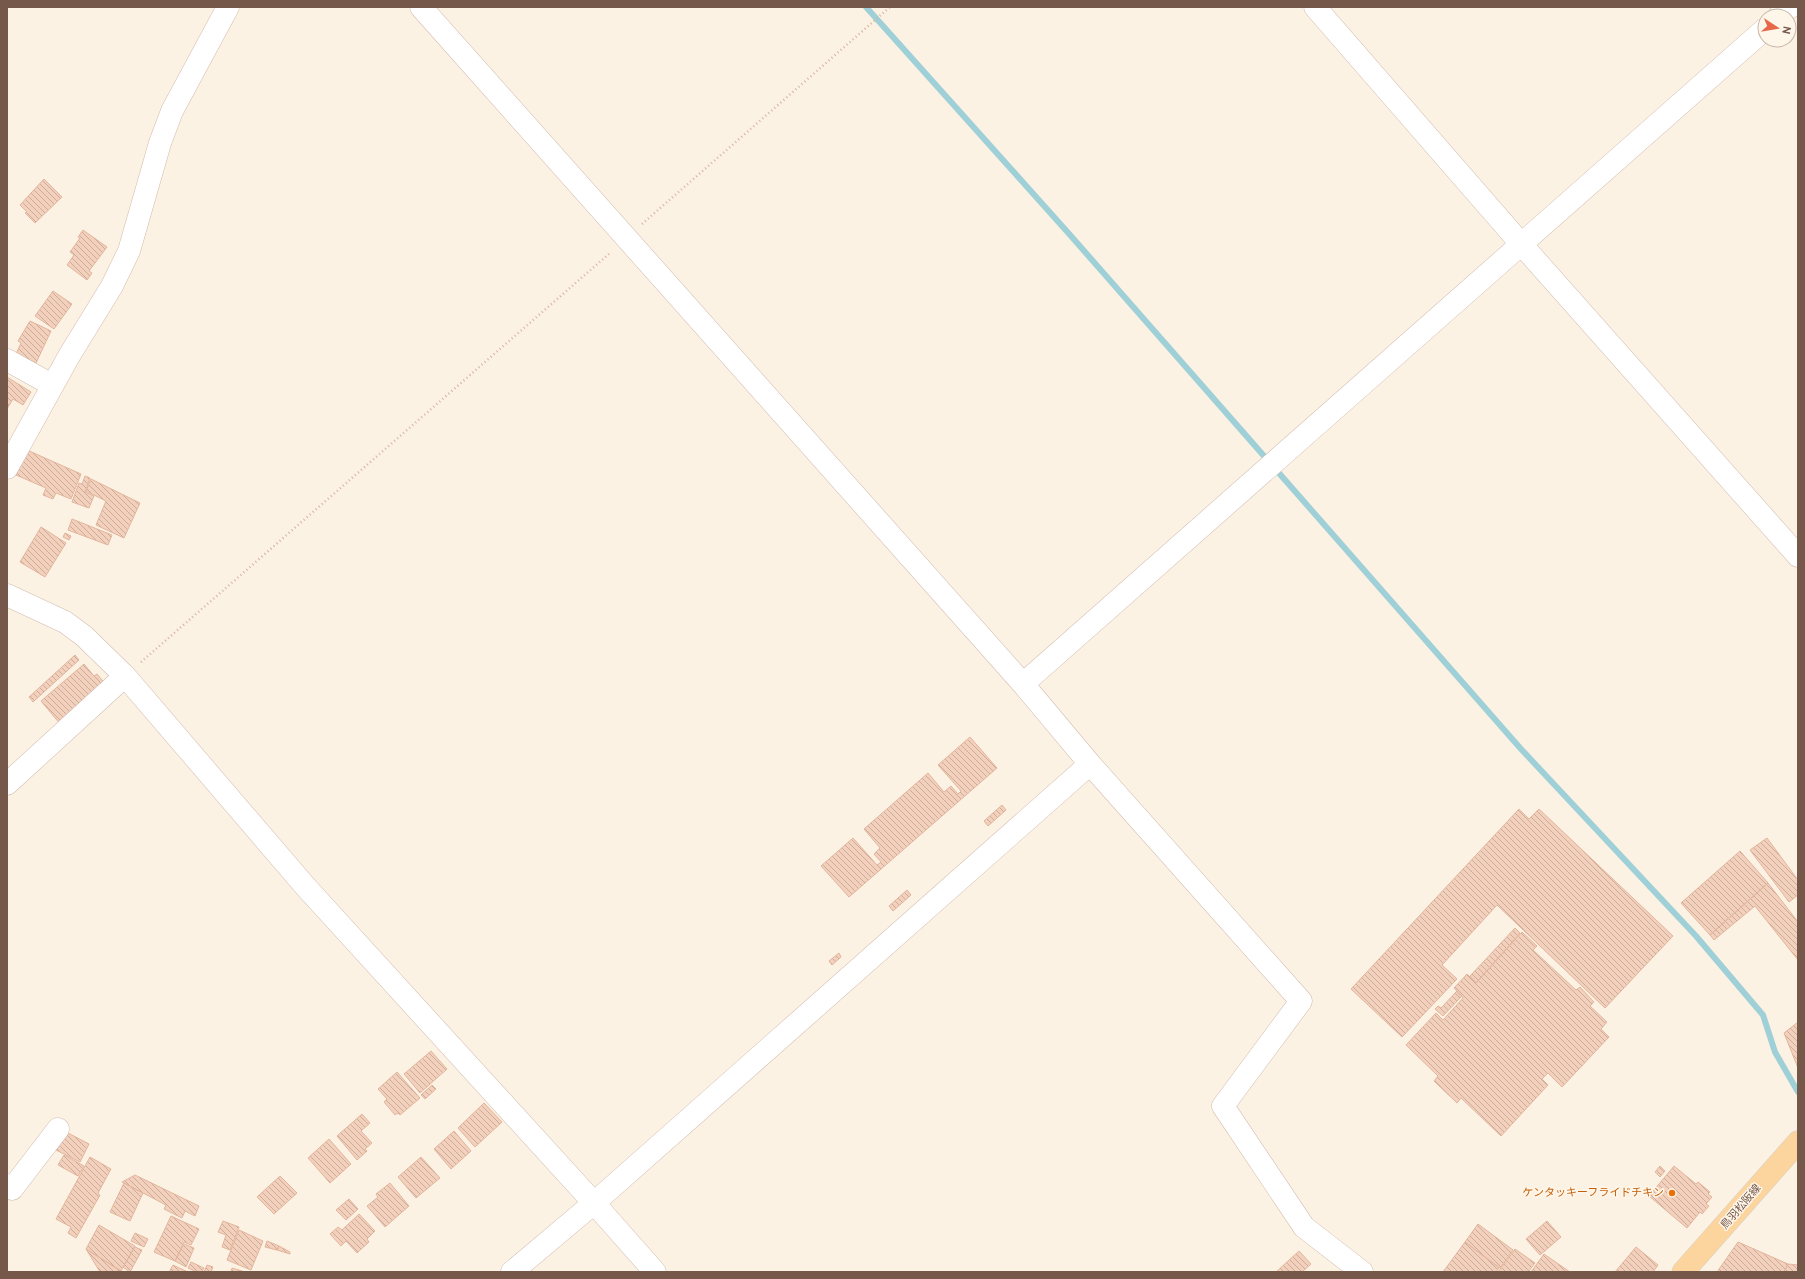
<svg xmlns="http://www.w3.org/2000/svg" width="1805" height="1279" font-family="Overpass,'Noto Sans JP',sans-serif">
<defs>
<pattern id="building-back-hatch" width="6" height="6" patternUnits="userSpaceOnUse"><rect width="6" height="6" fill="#f2d0bc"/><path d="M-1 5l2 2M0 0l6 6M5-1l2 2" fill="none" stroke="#c9ac9b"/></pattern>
</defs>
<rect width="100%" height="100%" fill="#fcf2e4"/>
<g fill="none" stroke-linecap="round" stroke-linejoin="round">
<path stroke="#9fd0d7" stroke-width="6" d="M 866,7 L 1071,236 L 1521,749 L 1696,936 L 1763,1015 L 1775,1052 L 1798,1092"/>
</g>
<path fill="url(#building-back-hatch)" stroke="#e4b59c" d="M 44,179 L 62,197 L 35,223 L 25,213 L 27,212 L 20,205 Z
M 83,230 L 107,247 L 89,271 L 92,273 L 87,280 L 67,265 L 74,255 L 70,252 L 80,238 L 78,237 Z
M 53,291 L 72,304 L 54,329 L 35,316 Z
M 30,321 L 51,331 L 36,363 L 16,354 L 21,343 L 18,341 Z
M 7,377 L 31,392 L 23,405 L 13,399 L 7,409 Z
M 27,450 L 81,474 L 71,499 L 56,493 L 53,499 L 43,495 L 46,488 L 16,475 Z
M 85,476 L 90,478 L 85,492 L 94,496 L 89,508 L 72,502 L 79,483 L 82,484 Z
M 91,479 L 140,503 L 124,538 L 96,525 L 106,501 L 86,491 Z
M 72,519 L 112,535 L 108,545 L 68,530 Z
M 41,527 L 66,543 L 45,577 L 20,562 Z
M 65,533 L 71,536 L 69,540 L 63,537 Z
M 75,655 L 79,660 L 33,702 L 29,697 Z
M 84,664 L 94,676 L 97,674 L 107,686 L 61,725 L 41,701 Z
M 970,737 L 997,768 L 849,897 L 821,866 L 853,838 L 877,865 L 881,862 L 874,854 L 880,848 L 864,829 L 928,773 L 944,792 L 951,786 L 958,794 L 961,791 L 938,765 Z
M 1002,805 L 1006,810 L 988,826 L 984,821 Z
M 1519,809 L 1529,819 L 1539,809 L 1673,936 L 1605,1008 L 1497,905 L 1442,965 L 1457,979 L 1402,1037 L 1351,989 Z
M 1767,838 L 1798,880 L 1798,895 L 1789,902 L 1750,850 Z
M 1740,851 L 1768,883 L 1710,935 L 1681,903 Z
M 1768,883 L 1798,922 L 1798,960 L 1755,906 L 1714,940 L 1710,935 Z
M 907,890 L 911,895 L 893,911 L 889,906 Z
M 1515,928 L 1520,933 L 1476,983 L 1470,976 Z
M 1522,932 L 1537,946 L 1533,950 L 1576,990 L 1580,987 L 1594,1002 L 1590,1006 L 1607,1022 L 1601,1029 L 1609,1037 L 1562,1087 L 1548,1073 L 1542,1079 L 1548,1085 L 1501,1136 L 1461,1098 L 1457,1103 L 1434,1081 L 1438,1076 L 1406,1045 L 1436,1013 L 1443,1020 L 1463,998 L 1454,988 L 1467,974 L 1476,983 Z
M 839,953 L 841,957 L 832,965 L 829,961 Z
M 1457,991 L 1462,996 L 1443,1016 L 1435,1009 L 1438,1006 L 1441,1008 Z
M 1798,1022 L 1798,1068 L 1784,1033 Z
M 431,1051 L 447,1069 L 420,1093 L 404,1074 Z
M 397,1072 L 420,1098 L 400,1115 L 398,1113 L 395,1115 L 384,1102 L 387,1099 L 378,1089 Z
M 432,1085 L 436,1089 L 425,1099 L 421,1095 Z
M 484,1103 L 502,1122 L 475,1147 L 458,1128 Z
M 362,1114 L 370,1123 L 361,1131 L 372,1143 L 365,1149 L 367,1151 L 357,1160 L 337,1136 Z
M 454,1131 L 471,1151 L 451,1169 L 434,1149 Z
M 66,1132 L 89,1144 L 80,1162 L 56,1150 Z
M 329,1139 L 351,1164 L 330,1183 L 308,1158 Z
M 64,1155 L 84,1166 L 78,1176 L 58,1165 Z
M 90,1157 L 111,1169 L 98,1193 L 100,1195 L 76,1238 L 68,1233 L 71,1227 L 56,1219 Z
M 421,1157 L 440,1178 L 416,1198 L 398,1177 Z
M 1660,1166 L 1665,1171 L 1660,1177 L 1655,1172 Z
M 1674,1166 L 1696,1184 L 1698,1182 L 1710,1192 L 1708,1194 L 1712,1197 L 1706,1204 L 1709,1206 L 1702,1214 L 1700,1212 L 1687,1228 L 1649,1196 Z
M 135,1175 L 199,1206 L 195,1216 L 185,1211 L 182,1218 L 164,1209 L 166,1205 L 122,1182 Z
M 280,1176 L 297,1193 L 274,1214 L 257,1197 Z
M 124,1183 L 143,1193 L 130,1221 L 110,1212 Z
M 390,1183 L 409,1206 L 385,1227 L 367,1206 L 378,1197 L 376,1194 Z
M 349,1199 L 358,1209 L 346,1220 L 336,1210 Z
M 359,1214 L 375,1231 L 367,1239 L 369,1242 L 357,1253 L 346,1241 L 341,1246 L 330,1234 L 338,1227 L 342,1230 Z
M 171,1216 L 199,1229 L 191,1245 L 184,1242 L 175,1261 L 154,1252 Z
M 223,1221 L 239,1227 L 230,1250 L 222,1247 L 226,1235 L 218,1232 Z
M 1547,1221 L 1561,1237 L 1540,1255 L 1526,1239 Z
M 1478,1224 L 1513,1250 L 1500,1268 L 1465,1242 Z
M 99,1225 L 135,1246 L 121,1271 L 86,1249 Z
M 239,1230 L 263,1241 L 251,1270 L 227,1260 Z
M 135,1233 L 148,1239 L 144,1247 L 131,1241 Z
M 267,1241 L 279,1246 L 277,1250 L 265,1247 Z
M 1465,1242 L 1499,1268 L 1496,1272 L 1443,1272 Z
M 1738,1242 L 1788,1264 L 1784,1272 L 1717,1272 Z
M 184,1244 L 194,1248 L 186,1267 L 175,1261 Z
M 279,1246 L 290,1252 L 290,1254 L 277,1250 Z
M 135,1247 L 142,1250 L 130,1272 L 123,1267 Z
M 1636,1247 L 1658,1265 L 1653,1272 L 1615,1272 Z
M 86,1249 L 121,1271 L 120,1272 L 100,1272 Z
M 1515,1249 L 1535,1263 L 1528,1272 L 1498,1272 Z
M 1299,1251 L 1311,1264 L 1302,1272 L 1276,1272 Z
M 1544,1254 L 1570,1272 L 1531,1272 Z
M 191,1262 L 204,1268 L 202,1272 L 197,1272 L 188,1268 Z
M 1788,1264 L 1798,1265 L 1798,1272 L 1784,1272 Z
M 173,1265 L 188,1272 L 169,1272 Z
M 207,1265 L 213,1267 L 211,1272 L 204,1272 Z
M 232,1268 L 245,1272 L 231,1272 Z"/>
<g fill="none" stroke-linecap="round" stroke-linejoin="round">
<g stroke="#d0bcae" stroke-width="23">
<path id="street" d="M 421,7 L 1023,684 L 1090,764 L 1301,1001 L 1223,1106 L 1304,1227 L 1362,1272
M 1315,7 L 1522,245 L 1798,556
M 1779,16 L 1790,7
M 7,360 L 52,385
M 7,595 L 65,622 L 84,636 L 125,676 L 305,886 L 594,1203 L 655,1272
M 1023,684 L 1765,29
M 7,784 L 125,676
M 7,1185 L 12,1189 L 58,1129
M 512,1272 L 594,1203 L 1090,764"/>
</g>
<g stroke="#d3bbab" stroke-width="23">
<path id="secondary" d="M 7,468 L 69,356 L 112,286 L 129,251 L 160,143 L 172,111 L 228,7"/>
</g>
<g stroke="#d8d0cc" stroke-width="23">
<path id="primary" d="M 1683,1272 L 1798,1142"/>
</g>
<path stroke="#d6b39f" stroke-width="2.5" stroke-dasharray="1 3" stroke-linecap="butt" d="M 642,224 L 890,7
M 141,662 L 610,253"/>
<use href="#street" stroke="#fff" stroke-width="22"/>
<use href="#secondary" stroke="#fff" stroke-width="22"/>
<use href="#primary" stroke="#fbd59d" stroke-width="22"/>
</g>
<circle fill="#e8710a" stroke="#fff6ea" stroke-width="1.5" cx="1672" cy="1193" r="4"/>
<g text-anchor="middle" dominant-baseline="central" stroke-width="3" stroke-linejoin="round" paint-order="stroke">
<g font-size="11" fill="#c56008" stroke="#fff6ea" text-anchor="end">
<text x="1664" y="1193">ケンタッキーフライドチキン</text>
</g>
<g font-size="11" fill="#75584a" stroke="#fff6ea">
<text transform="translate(1741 1207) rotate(-49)">鳥羽松阪線</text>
</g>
</g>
<rect width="1805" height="1279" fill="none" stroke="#75584a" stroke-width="16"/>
<g transform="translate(1777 28) rotate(102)"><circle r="19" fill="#fff6ea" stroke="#c8b7aa"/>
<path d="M0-3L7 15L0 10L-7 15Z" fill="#e66849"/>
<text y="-6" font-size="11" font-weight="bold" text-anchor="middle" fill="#75584a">N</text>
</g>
</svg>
